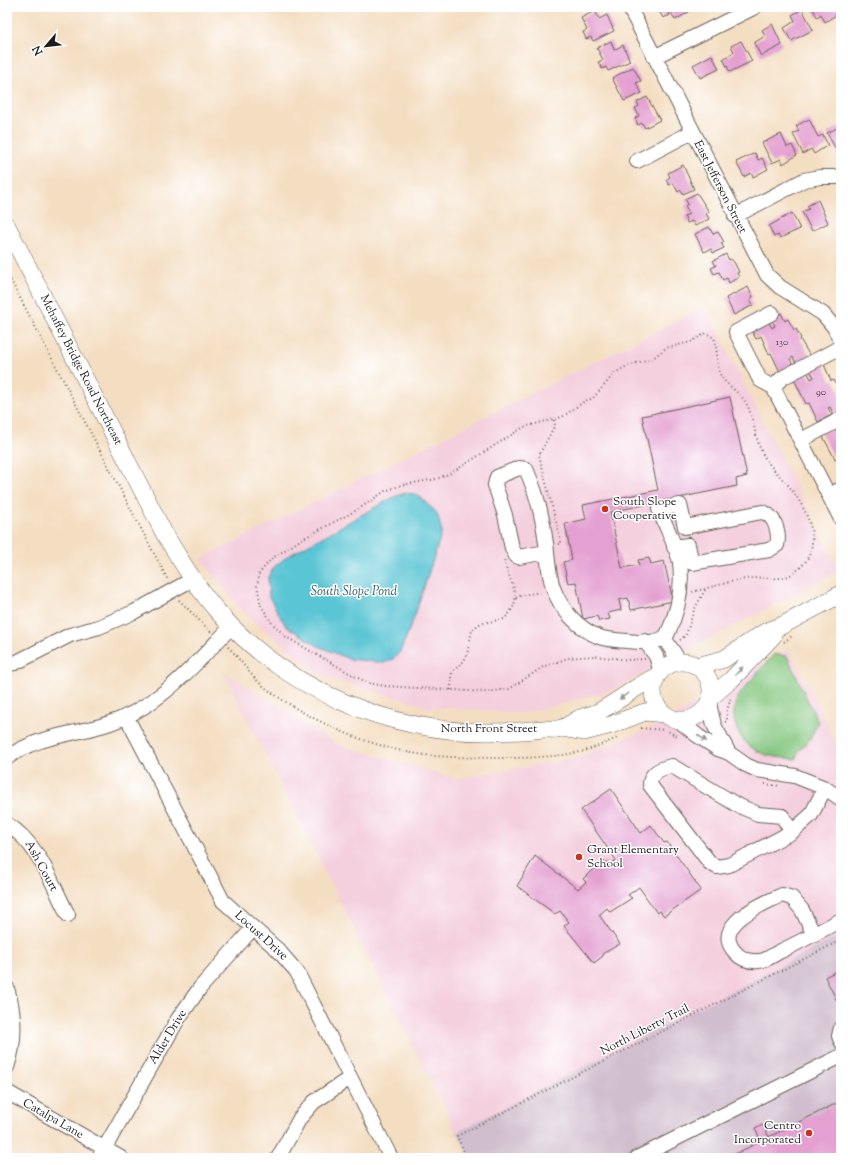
<svg xmlns="http://www.w3.org/2000/svg" width="848" height="1165" font-family="'Sorts Mill Goudy',serif">
<rect width="100%" height="100%" fill="#fff"/>
<filter id="ink" filterUnits="userSpaceOnUse"><feTurbulence type="fractalNoise" baseFrequency=".025" numOctaves="2"/><feDisplacementMap in="SourceGraphic" scale="8" xChannelSelector="R" yChannelSelector="G"/><feConvolveMatrix kernelMatrix="1 2 1 2 8 2 1 2 1" color-interpolation-filters="sRGB"/></filter>
<filter id="wash" filterUnits="userSpaceOnUse"><feTurbulence type="fractalNoise" baseFrequency=".012" numOctaves="4" result="noise"/><feDisplacementMap in="SourceGraphic" scale="16" xChannelSelector="R" yChannelSelector="G"/><feGaussianBlur stdDeviation="0.9" result="paint"/><feColorMatrix in="noise" values="0 0 0 0 0 0 0 0 0 0 0 0 0 0 0 0 0 1.4 0 .05"/><feComposite in="paint" operator="in"/></filter>
<g filter="url(#wash)">
<rect width="100%" height="100%" fill="#f4dec2"/>
<path fill="#f4cfde" d="M 705,307 L 839,571 L 610,691 L 525,713 L 429,707 L 322,676 L 243,612 L 201,559 Z
M 789,648 L 841,753 L 841,935 L 457,1132 L 223,671 L 337,744 L 456,779 L 576,758 L 663,723 Z"/>
<path fill="#d0bdce" d="M 841,935 L 841,1158 L 470,1158 L 457,1132 Z"/>
<path fill="#83c67f" stroke="#50714e" d="M 774,654 L 787,656 L 818,722 L 810,739 L 798,752 L 796,759 C 788,758 779,758 771,756 C 745,751 726,725 737,699 C 742,689 766,664 774,654 Z"/>
<path fill="#5ac5d4" stroke="#3b7078" d="M 405,493 L 416,494 L 437,513 L 442,532 L 414,618 L 400,652 L 393,659 L 384,663 L 349,659 L 318,646 L 286,626 L 269,597 L 268,577 L 275,566 L 288,556 L 392,498 Z"/>
<g id="blocks">
<path fill="#e4a0d1" d="M 657,7 L 686,7 L 689,12 L 675,20 L 671,12 L 669,13 L 670,15 L 663,18 Z
M 812,7 L 840,7 L 841,12 L 825,22 L 821,14 L 817,17 Z
M 802,9 L 813,30 L 791,41 L 784,28 L 795,21 L 792,15 Z
M 595,11 L 599,19 L 607,15 L 614,31 L 593,41 L 591,37 L 586,39 L 583,32 L 587,30 L 581,18 Z
M 772,24 L 782,45 L 761,56 L 754,43 L 765,36 L 762,30 Z
M 611,41 L 614,50 L 623,45 L 630,61 L 608,71 L 606,67 L 602,69 L 598,62 L 603,60 L 597,48 Z
M 741,41 L 752,61 L 730,72 L 723,59 L 734,52 L 731,46 Z
M 712,55 L 719,69 L 700,78 L 693,65 Z
M 633,67 L 641,81 L 636,83 L 642,93 L 624,101 L 612,78 Z
M 647,97 L 660,120 L 645,128 L 642,123 L 638,125 L 635,118 L 639,116 L 635,108 L 639,106 L 637,102 Z
M 809,119 L 818,137 L 823,135 L 828,145 L 814,154 L 811,149 L 803,154 L 793,134 L 799,131 L 796,126 Z
M 841,126 L 841,151 L 838,153 L 827,133 Z
M 781,134 L 787,147 L 792,145 L 797,155 L 783,164 L 781,159 L 772,163 L 762,143 Z
M 755,153 L 758,160 L 762,158 L 768,169 L 753,177 L 751,173 L 744,177 L 736,162 Z
M 683,165 L 694,189 L 683,194 L 681,190 L 678,192 L 673,183 L 669,185 L 666,180 L 670,177 L 668,173 Z
M 697,193 L 709,212 L 706,213 L 709,219 L 695,226 L 692,221 L 687,223 L 684,216 L 689,214 L 685,206 L 688,204 L 685,199 Z
M 818,200 L 828,223 L 812,231 L 802,212 L 809,209 L 807,206 Z
M 841,209 L 841,219 L 836,210 Z
M 792,213 L 800,229 L 780,238 L 778,235 L 774,237 L 769,226 Z
M 709,227 L 713,234 L 718,232 L 724,242 L 721,243 L 724,248 L 713,253 L 711,249 L 704,252 L 695,234 Z
M 726,254 L 729,260 L 731,259 L 734,262 L 739,272 L 737,273 L 739,277 L 729,283 L 727,278 L 723,280 L 719,272 L 714,274 L 711,268 L 716,266 L 713,261 Z
M 748,287 L 753,297 L 750,299 L 753,305 L 734,315 L 726,298 Z
M 781,313 L 785,321 L 788,319 L 794,330 L 796,329 L 801,338 L 800,339 L 810,356 L 796,363 L 793,357 L 790,359 L 793,365 L 780,372 L 771,353 L 769,354 L 761,336 L 756,339 L 751,329 L 768,320 L 772,328 L 775,326 L 771,318 Z
M 823,362 L 831,381 L 834,380 L 839,389 L 841,411 L 834,415 L 830,407 L 828,408 L 832,415 L 818,422 L 809,403 L 806,404 L 793,377 L 806,370 L 811,379 L 814,377 L 809,369 Z
M 730,397 L 747,476 L 736,479 L 737,486 L 610,512 L 622,568 L 639,565 L 638,560 L 649,558 L 651,564 L 664,561 L 673,601 L 631,610 L 628,598 L 619,600 L 621,610 L 608,613 L 610,619 L 599,621 L 597,616 L 583,619 L 576,582 L 568,583 L 563,562 L 572,560 L 565,524 L 586,519 L 583,505 L 658,490 L 642,416 Z
M 835,426 L 839,434 L 841,433 L 841,465 L 838,458 L 835,459 L 821,433 Z
M 611,789 L 641,833 L 651,825 L 664,843 L 667,842 L 701,890 L 664,916 L 660,911 L 657,913 L 639,887 L 628,895 L 632,898 L 610,912 L 607,908 L 599,915 L 620,944 L 602,954 L 603,956 L 594,963 L 564,926 L 569,922 L 560,911 L 555,914 L 517,886 L 535,856 L 578,889 L 586,882 L 583,879 L 595,867 L 598,869 L 605,861 L 609,865 L 616,860 L 581,810 Z
M 841,969 L 841,1009 L 825,977 Z
M 841,1101 L 841,1158 L 727,1158 L 761,1141 L 755,1129 L 763,1125 L 769,1137 Z"/>
</g>
</g>
<g filter="url(#ink)">
<use href="#blocks" fill-opacity="0" stroke="#686056" stroke-width="1"/>
<g fill="none" stroke-linecap="round" stroke-linejoin="round">
<g stroke="#686056" stroke-width="16">
<path id="minor" d="M 629,7 L 767,275 L 780,287 L 823,314 L 834,327 L 841,341
M 654,57 L 755,7
M 637,161 L 692,132
M 735,216 L 804,180 L 820,177 L 841,177
M 772,313 L 736,332 L 760,380 L 773,387 L 841,519
M 773,387 L 782,378 L 841,347
M 801,440 L 841,419
M 829,495 L 841,489
M 546,552 L 519,557 L 516,556 L 512,548 L 505,515 L 495,485 L 497,477 L 519,468 L 526,469 C 536,491 543,519 546,543 C 548,559 548,575 554,590 C 561,609 578,628 597,636 C 605,640 617,640 627,641 C 639,642 658,645 667,635 C 678,612 683,588 680,563 C 678,550 664,523 659,509 L 680,505 L 685,527 L 762,512 C 775,515 780,533 777,545 L 769,550 L 692,563 L 688,545 L 674,547
M 664,638 L 680,662
M 645,641 L 656,656 L 661,672
M 7,661 L 10,664 L 15,663 L 70,635 L 99,627 L 134,612 L 193,579
M 709,703 L 714,725 L 729,753
M 126,716 L 223,901 L 278,950 L 297,972 L 391,1158
M 678,720 L 698,736 L 718,749 L 729,753 L 746,765 L 757,770 L 795,776 L 825,788 L 841,799
M 7,758 C 36,736 71,735 104,725 C 158,709 194,665 232,626
M 672,766 L 737,805 L 758,814 L 782,816 L 792,832 L 729,865 L 717,867 L 710,863 L 650,785 C 650,772 661,768 672,766 Z
M 7,824 C 39,844 51,882 68,915
M 792,832 L 811,815 L 825,788
M 814,935 L 802,910 L 792,898 L 782,895 C 764,903 710,925 735,952 C 741,959 750,962 759,961 C 766,961 773,955 779,952 C 800,942 820,931 841,920
M 7,988 C 15,1014 16,1041 7,1067
M 841,1028 L 839,1036 L 841,1041
M 7,1092 L 121,1158
M 99,1158 L 178,1019 L 200,988 L 253,928
M 278,1158 L 300,1118 L 314,1102 L 350,1078
M 637,1158 L 841,1056"/>
</g>
<g stroke="#686056" stroke-width="18">
<path id="major" d="M 7,226 L 164,533 C 181,561 197,588 219,613 C 286,689 389,733 490,732 C 508,732 526,731 544,729 C 550,729 557,730 562,728 C 568,726 573,722 578,719 C 584,716 592,715 598,712 C 619,701 636,686 657,676
M653 691a29 29 0 1 1 58 0a29 29 0 1 1-58 0Z
M 697,666 L 724,659 L 765,632 L 781,626 L 841,594
M 710,698 L 731,680 L 773,636
M 561,728 L 584,732 L 611,725 L 645,712 L 665,714"/>
</g>
<path stroke="#686056" stroke-width="2" stroke-dasharray="1 3" stroke-linecap="butt" d="M 7,273 L 168,580
M 554,420 L 555,425 L 539,455 L 561,541 L 561,544 L 557,544
M 516,598 L 522,595 L 542,592
M 179,600 L 211,632
M 680,640 L 686,635 L 694,610 L 706,588
M 784,642 L 792,636
M 228,647 C 242,660 250,677 267,689 C 308,719 358,742 407,752 C 435,758 464,757 492,758 C 517,758 550,758 574,753 C 589,751 603,744 617,738
M 645,659 L 630,660 L 594,656 L 568,658 L 543,667 L 509,689 L 486,692 L 385,686 L 369,683 L 358,678 L 286,637 L 271,622 L 261,605 L 257,586 L 259,574 L 271,559 L 302,539 L 357,510 L 385,491 L 402,485 L 436,479 L 451,473 L 524,427 L 562,417 L 585,401 L 593,398 L 615,373 L 627,366 L 653,358 L 666,348 L 691,342 L 706,333 L 714,338 C 718,349 716,360 719,371 C 722,383 737,390 744,400 C 754,413 754,437 762,452 C 768,465 778,474 788,485 C 809,511 828,551 792,574 C 781,581 767,577 754,578 C 733,580 712,587 692,592
M 451,690 L 451,676 L 453,671 L 464,661 L 467,655 L 472,630 L 479,624 L 504,619 C 527,597 508,583 504,559
M 725,722 L 727,721 L 727,710 L 731,698
M 641,728 L 666,730 L 679,737
M 765,784 L 780,786
M 838,810 L 841,814
M 459,1158 L 466,1155
M 467,1158 L 457,1136 L 841,940"/>
<use href="#minor" stroke="#fff" stroke-width="14"/>
<use href="#major" stroke="#fff" stroke-width="17"/>
</g>
<defs><path id="oneway-solid" d="M-6-.8H1V-3.2L6.5 0L1 3.2V.8H-6Z"/></defs>
<g fill="#999">
<use href="#oneway-solid" transform="translate(739 671) rotate(-47)"/>
<use href="#oneway-solid" transform="translate(624 696) rotate(146)"/>
<use href="#oneway-solid" transform="translate(702 738) rotate(34)"/>
</g>
</g>
<g fill="#c8321e" stroke="#fff" stroke-width="1.5">
<circle cx="605" cy="509" r="4"/>
<circle cx="579" cy="857" r="4"/>
<circle cx="809" cy="1133" r="4"/>
</g>
<g text-anchor="middle" dominant-baseline="central" stroke-width="3" stroke-linejoin="round" paint-order="stroke">
<g font-size="10" fill="#4e3d49">
<text x="782" y="342">130</text>
<text x="821" y="392">90</text>
</g>
<g font-size="12" fill="#1c1c1c" stroke="#fff">
<text transform="translate(720 187) rotate(63)">East Jefferson Street</text>
<text transform="translate(81 370) rotate(63)">Mehaffey Bridge Road Northeast</text>
<text x="489" y="729">North Front Street</text>
<text transform="translate(41 866) rotate(61)">Ash Court</text>
<text transform="translate(261 936) rotate(42)">Locust Drive</text>
<text transform="translate(645 1030) rotate(-27)">North Liberty Trail</text>
<text transform="translate(168 1037) rotate(-59)">Alder Drive</text>
<text transform="translate(53 1119) rotate(30)">Catalpa Lane</text>
</g>
<g font-size="12" fill="#1c1c1c" stroke="#fff" text-anchor="start">
<text x="613" y="502">South Slope<tspan x="613" dy="14">Cooperative</tspan></text>
<text x="587" y="850">Grant Elementary<tspan x="587" dy="14">School</tspan></text>
<text x="801" y="1126" text-anchor="end">Centro<tspan x="801" dy="14">Incorporated</tspan></text>
</g>
<g font-size="13" font-style="italic" fill="#356066" stroke="#fff">
<text x="354" y="592">South Slope Pond</text>
</g>
</g>
<rect width="848" height="1165" fill="none" stroke="#fff" stroke-width="24"/>
<g transform="translate(46 46) rotate(242)" stroke="#ffffff" stroke-width="3" paint-order="stroke">
<path d="M0-3L7 15L0 10L-7 15Z" fill="#1c1c1c"/>
<text y="-6" font-size="11" font-weight="bold" text-anchor="middle" fill="#1c1c1c">N</text>
</g>
</svg>
